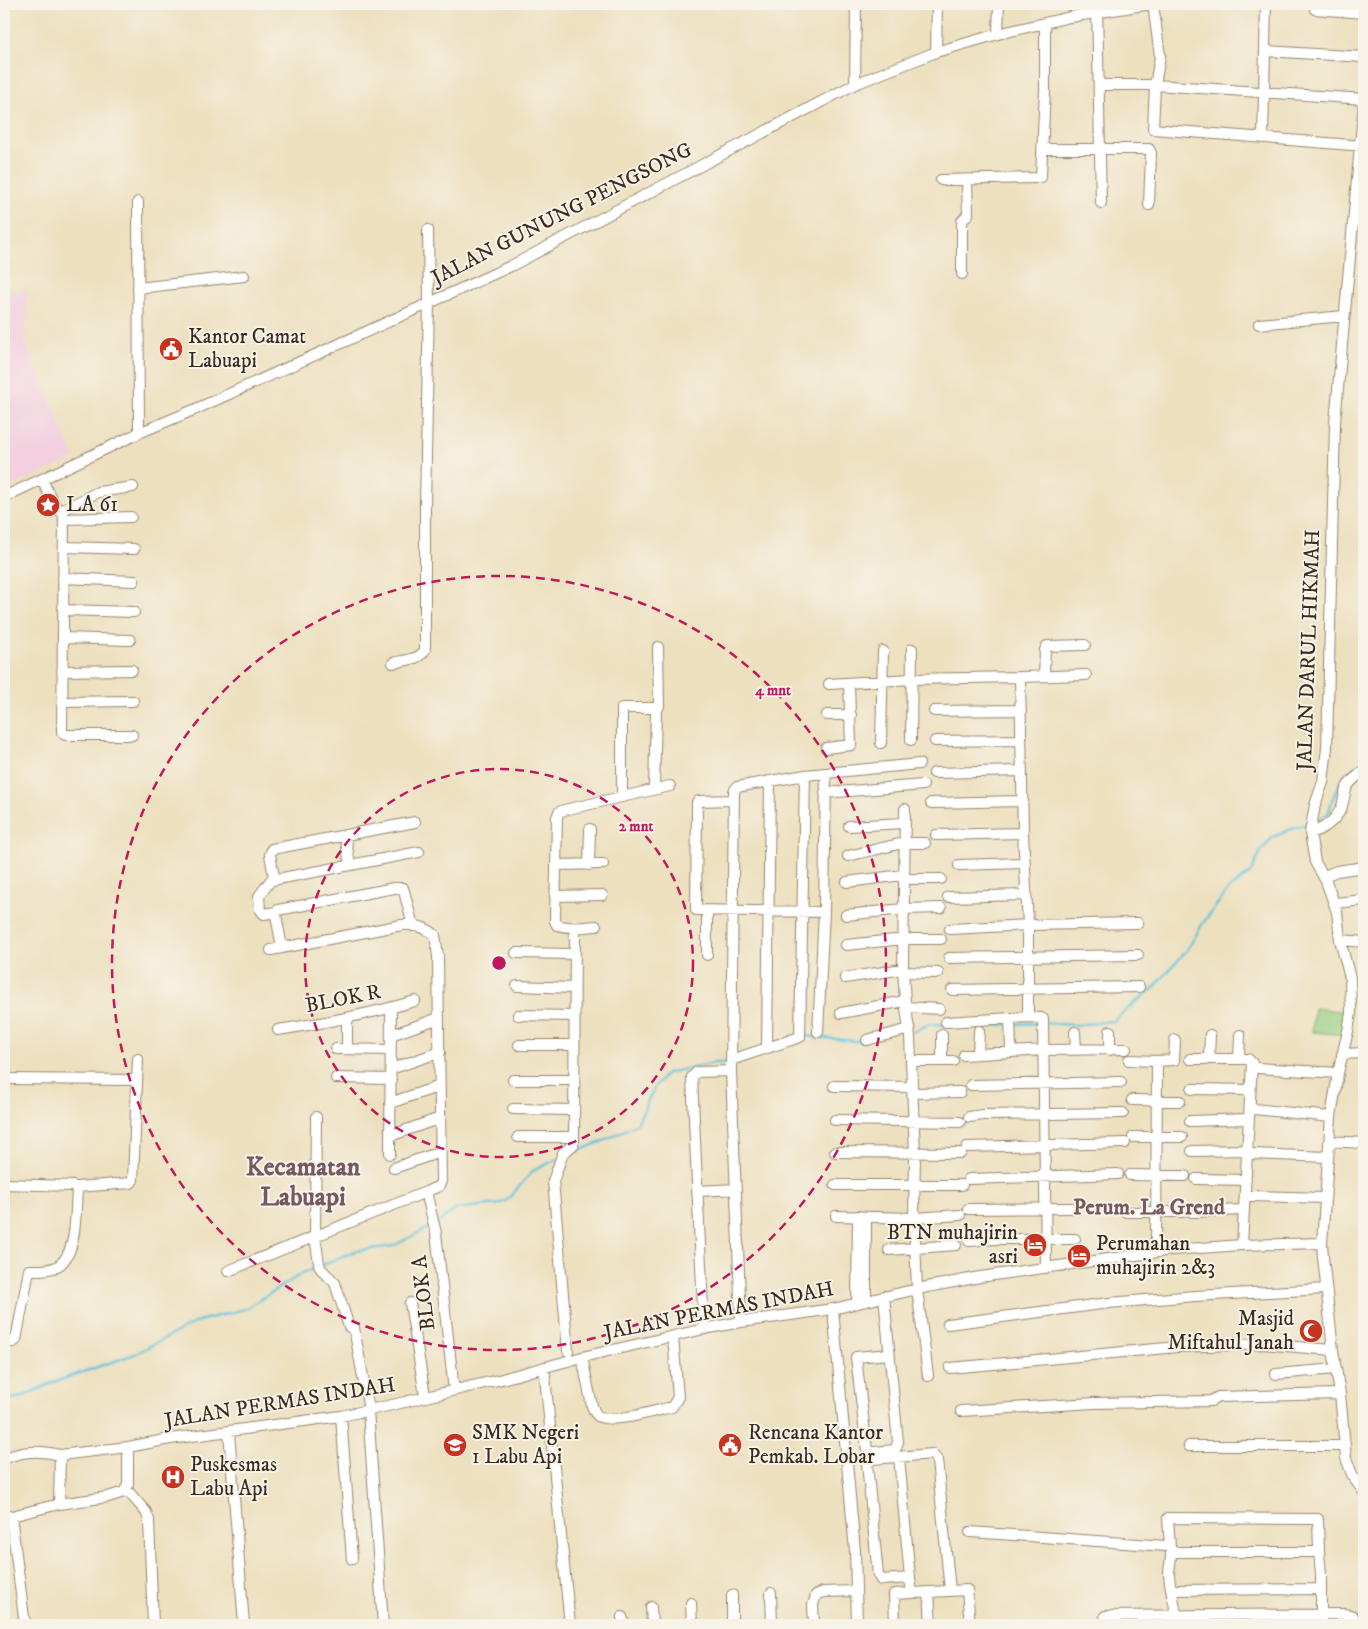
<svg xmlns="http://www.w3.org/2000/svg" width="1368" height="1629" font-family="'IM FELL DW Pica',serif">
<rect width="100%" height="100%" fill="#f7f3e8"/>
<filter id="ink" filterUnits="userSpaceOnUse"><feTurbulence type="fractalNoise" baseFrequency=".02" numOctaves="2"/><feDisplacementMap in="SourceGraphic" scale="10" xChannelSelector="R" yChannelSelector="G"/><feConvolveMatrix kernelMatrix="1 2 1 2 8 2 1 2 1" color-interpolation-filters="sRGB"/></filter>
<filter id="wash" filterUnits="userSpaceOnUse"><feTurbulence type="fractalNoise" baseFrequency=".0096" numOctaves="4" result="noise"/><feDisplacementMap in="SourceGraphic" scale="20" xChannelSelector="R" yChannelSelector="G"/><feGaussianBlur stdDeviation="1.12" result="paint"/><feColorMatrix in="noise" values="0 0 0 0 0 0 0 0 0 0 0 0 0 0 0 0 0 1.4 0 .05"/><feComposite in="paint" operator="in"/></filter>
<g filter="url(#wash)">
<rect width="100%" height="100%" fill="#ede0bf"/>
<path fill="#f3cfdf" d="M 4,291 L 28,291 L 25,343 L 75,458 L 4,489 Z"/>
<path fill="#99d082" stroke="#6a7d50" d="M 1314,1008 L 1348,1012 L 1346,1035 L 1312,1032 Z"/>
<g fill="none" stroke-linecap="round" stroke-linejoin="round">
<path stroke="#5cc1da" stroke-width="2.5" d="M 1315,822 L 1328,814 C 1336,786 1340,777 1364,760
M 1045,1023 L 1075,1025 L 1114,1021 L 1133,1004 L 1153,989 L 1188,949 L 1203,923 L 1228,890 L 1251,872 L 1261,851 L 1273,837 L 1294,828 L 1308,824
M 1013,1024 L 1040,1023
M 961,1026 L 980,1027 L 1007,1024
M 912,1032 L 930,1024 L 945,1025
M 804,1037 L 806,1036 L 865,1042
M 739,1063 L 762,1055
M 567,1155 L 601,1142 L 637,1124 L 655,1086 L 667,1073 L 714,1063 L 729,1063
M 437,1224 L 456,1209 L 498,1204 L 506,1201 L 533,1171 L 557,1159
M 323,1265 L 355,1251 L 393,1246 L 432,1226
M 4,1400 L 22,1397 L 54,1382 L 135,1354 L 198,1321 L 245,1309 L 303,1273 L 318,1267"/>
</g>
</g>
<g filter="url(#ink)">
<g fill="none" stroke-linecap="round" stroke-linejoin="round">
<g stroke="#94856e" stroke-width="12">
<path id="minor" d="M 1097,4 L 1101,203
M 1153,4 L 1160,56 L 1155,85 L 1153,129 L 1364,146
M 1315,9 L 1364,13
M 998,34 L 999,4
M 1266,51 L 1364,57
M 936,52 L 937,4
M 855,84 L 856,4
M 1099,85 L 1155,85 L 1364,99
M 1364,102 L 1335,422 L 1327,748 L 1323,782 L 1315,805 L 1310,833 L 1315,862 L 1326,881 L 1337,912 L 1340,940 L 1350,978 L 1351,1013 L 1348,1031 L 1338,1073 L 1331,1117 L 1322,1243 L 1323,1257 L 1333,1350 L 1340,1394 L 1346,1458 L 1353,1477 L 1364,1492
M 1263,138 L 1266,4
M 1043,149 L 1149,149 L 1151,153 L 1149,205
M 941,180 L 1037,178 L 1041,177 L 1045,90 L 1045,23
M 138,202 L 139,433
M 962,274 L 962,221 L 968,214 L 967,180
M 138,288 L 244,276
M 1259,324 L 1344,316
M 42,480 L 55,506 L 63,513 L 64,519 L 62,732 L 65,735 L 132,735
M 4,497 L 139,433 L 196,409 L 511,266 L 855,84 L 936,52 L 998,34 L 1070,17 L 1150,4
M 60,511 L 98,492 L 133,487
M 64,519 L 131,517
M 64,547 L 134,549
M 63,578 L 134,581
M 63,610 L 134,612
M 63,638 L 130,640
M 393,663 C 405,660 419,660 425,650 L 425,506 L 429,302 L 428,230
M 62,671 L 132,670
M 1044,676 L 1045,650 L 1047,646 L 1085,645
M 1020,677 L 1086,675
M 829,684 L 911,679 L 1020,677 L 1023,833 L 1028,925 L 1028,1017 L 1041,1018 L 1043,1019 L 1046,1268
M 62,702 L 133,701
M 934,711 L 1021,710
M 827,715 L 851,715
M 911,740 L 912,649
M 935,741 L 1021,740
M 881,743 L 883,651
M 826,748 L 851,745 L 849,683
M 934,773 L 1022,771
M 654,789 L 656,712 L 659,706 L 658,647
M 825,793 L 923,785
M 622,796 L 622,708 L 658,708
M 733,800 L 699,801 L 697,802 L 696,910 L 824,912 L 818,1032
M 931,803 L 1023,801
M 905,809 L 903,969 L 905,1001 L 910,1037 L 915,1153 L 914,1218 L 917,1289 L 928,1376
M 849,826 L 904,823
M 1310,833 C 1323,830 1337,820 1342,806 C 1344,800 1344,794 1347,787 C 1351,780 1358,776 1364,771
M 345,835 L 350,865
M 936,835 L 1023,833
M 848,856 L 903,843 L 925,843
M 556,865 L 603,864
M 589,865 L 590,829
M 959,865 L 1025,863
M 1324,876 L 1337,871 L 1364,867
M 903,879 L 941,879
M 272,880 L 419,852
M 847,882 L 903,875
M 555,896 L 602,895
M 948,897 L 1026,895
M 1335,903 L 1364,900
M 707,911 L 707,955
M 276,912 L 264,914 L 260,909 L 259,896 L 274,876 L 270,855 L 272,849 L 415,822
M 824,912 L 826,774
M 846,915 L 903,909 L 941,908
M 596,926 C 583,927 571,929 557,925 L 555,921 L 557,817 L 559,812 L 564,810 L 670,786
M 950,929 L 1028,925 L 1138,923
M 1340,940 L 1364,942
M 846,945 L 904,939 L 941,939
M 282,948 L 276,915 L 278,910 L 394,888 L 403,888 L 404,891 L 413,926
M 516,953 L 575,954
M 949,958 L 1138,955
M 903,972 L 938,973
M 845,978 L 903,969
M 517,986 L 574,988
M 952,990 L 1139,987
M 906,1007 L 939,1009
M 841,1013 L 905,1001
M 518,1015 L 574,1016
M 347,1018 L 347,1049
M 1010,1018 L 1011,1052
M 946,1022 L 1028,1017
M 278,1030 C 324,1023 370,1014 415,1001
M 1075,1032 L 1076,1050
M 391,1035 L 439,1018
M 942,1035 L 942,1061
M 867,1040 L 910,1029
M 519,1045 L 574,1045
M 767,1048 L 770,781
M 336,1049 L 391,1050
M 1110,1050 L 1110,1031
M 978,1053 L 979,1031
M 1342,1054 L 1364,1053
M 964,1055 L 1044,1050 L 1126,1049
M 1209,1058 L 1210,1035
M 1239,1058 L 1240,1035
M 1190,1059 L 1248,1059 L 1252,1063 L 1242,1245
M 731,1060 L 800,1037 L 805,775
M 1129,1060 L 1157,1061 L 1156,1252
M 911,1061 L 953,1061
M 1157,1061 L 1174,1060 L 1175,1040
M 1257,1068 L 1338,1073
M 391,1069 L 440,1052
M 336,1078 L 391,1079
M 4,1079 L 136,1080
M 513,1080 L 574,1080
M 971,1085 L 1121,1082
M 834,1086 L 912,1087
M 1192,1089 L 1250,1090
M 913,1093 L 960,1092
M 1132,1100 L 1180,1101
M 390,1103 L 440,1086
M 513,1109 L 574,1110
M 1254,1109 L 1331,1117
M 316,1117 L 315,1236 L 319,1264 L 321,1269 L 335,1283 L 349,1327 L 354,1328 L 369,1410
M 969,1117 L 983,1115 L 1123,1113
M 835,1120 L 960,1122
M 1190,1121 L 1248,1119
M 390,1136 L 440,1118
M 518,1137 L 574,1137
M 1133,1137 L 1182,1137
M 1329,1141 L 1364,1143
M 967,1147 L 1125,1143
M 1192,1151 L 1248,1150
M 835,1152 L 961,1153
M 390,1154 L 391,1009
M 1252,1154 L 1328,1157
M 394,1168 L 440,1152
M 1130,1175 L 1185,1176
M 969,1179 L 1118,1174
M 1196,1179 L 1246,1180
M 4,1184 L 73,1186 L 77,1190 C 75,1212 78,1256 56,1267 C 47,1271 38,1270 29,1270 L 16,1340 L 13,1342 L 4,1340
M 835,1185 L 962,1185
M 76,1187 L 131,1183 L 133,1180 L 138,1059
M 697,1191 L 736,1189
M 426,1192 L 436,1233 L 454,1390
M 1251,1196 L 1325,1198
M 968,1209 L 1072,1208
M 1126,1212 L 1183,1212
M 1192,1212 L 1244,1210
M 836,1216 L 914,1218 L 960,1215
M 969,1241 L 994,1239 L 1075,1239
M 889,1250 L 956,1245
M 228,1271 L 426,1192 L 439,1186 L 441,1181 L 438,956 L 435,935 C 426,927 413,924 402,925 L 271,950
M 884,1296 L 898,1442 L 895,1450 L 874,1452 L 867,1450 L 856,1357 L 889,1354
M 866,1301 L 866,1217
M 410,1303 L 425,1396
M 857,1303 L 858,1216
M 833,1309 L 855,1551 L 857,1625
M 741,1322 L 731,1071 L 734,791 L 737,787 L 805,775 L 919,764
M 948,1324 L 1109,1303 L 1195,1296 L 1326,1289
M 704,1329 L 692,1077 L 697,1072 L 731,1071
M 568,1351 L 553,1181 L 563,1153 L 573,1145 L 574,1142 L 575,928
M 582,1357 L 592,1406 C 594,1410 594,1413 598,1416 C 613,1424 654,1411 672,1407 L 678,1397 L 673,1337
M 544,1367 L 570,1625
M 950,1368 L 1177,1347 L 1262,1344 L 1333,1350
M 1276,1374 L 1336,1369
M 368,1410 L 383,1625
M 961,1411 L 1094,1403 L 1211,1401 L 1218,1397 L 1340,1394
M 341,1416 L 352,1559
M 229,1432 L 244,1625
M 1189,1446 L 1344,1446
M 899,1457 L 910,1578
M 4,1459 C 22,1450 41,1450 60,1455
M 127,1490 L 146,1512 L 149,1520 L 153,1625
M 59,1504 L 60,1455 L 128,1447 L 170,1439 L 341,1416 L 392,1405 L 502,1379 L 582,1357 L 704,1329 L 741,1322 L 833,1309 L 917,1289 L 980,1277 L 1172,1250 L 1242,1245 L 1322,1243
M 11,1516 L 25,1625
M 4,1518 L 59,1504 L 108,1497 L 124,1492 L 128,1485 L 128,1447
M 970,1532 L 1166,1546 L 1170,1547 C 1173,1556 1169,1565 1169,1574 C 1170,1592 1177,1608 1177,1625
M 1170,1547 L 1168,1518 L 1318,1519 L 1319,1552 L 1171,1552
M 1319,1552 L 1321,1574 L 1321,1625
M 1172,1590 L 1321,1589
M 929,1592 L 931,1625
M 771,1593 L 772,1625
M 912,1593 L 910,1578 L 881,1580 L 878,1575 L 867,1464 L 873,1459 L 932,1454 L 937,1460 L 950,1591
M 732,1595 L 732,1625
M 691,1603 L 692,1625
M 651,1607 L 652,1625
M 1105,1616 L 1346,1614 L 1353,1616 L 1355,1625
M 622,1617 L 624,1625
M 814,1625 L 813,1605 L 816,1595 L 823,1592 L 856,1591
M 895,1625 L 894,1594 L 967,1590 L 970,1625"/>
</g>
<use href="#minor" stroke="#fff" stroke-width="10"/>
</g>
</g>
<g fill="none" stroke="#c2185b" stroke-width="2.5" stroke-dasharray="9 6">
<circle cx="499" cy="963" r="194"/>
<circle cx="499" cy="963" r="387"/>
</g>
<defs>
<g id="civic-disc" transform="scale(1.25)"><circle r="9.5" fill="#c8321e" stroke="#f7f3e8"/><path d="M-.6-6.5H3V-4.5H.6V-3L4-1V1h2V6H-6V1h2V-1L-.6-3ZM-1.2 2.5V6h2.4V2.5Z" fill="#fff"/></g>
<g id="sight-disc" transform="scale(1.25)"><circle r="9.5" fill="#c8321e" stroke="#f7f3e8"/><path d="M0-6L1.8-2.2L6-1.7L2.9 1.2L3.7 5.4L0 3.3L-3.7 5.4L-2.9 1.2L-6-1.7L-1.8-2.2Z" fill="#fff"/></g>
<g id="hotel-disc" transform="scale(1.25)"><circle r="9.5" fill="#c8321e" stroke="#f7f3e8"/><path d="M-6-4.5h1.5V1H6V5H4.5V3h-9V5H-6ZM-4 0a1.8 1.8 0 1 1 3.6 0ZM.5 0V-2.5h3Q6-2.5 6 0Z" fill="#fff"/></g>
<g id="mosque-disc" transform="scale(1.25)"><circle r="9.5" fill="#c8321e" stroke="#f7f3e8"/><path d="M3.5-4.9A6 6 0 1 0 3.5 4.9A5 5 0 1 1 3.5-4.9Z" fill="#fff"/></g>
<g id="school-disc" transform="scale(1.25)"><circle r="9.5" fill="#c8321e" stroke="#f7f3e8"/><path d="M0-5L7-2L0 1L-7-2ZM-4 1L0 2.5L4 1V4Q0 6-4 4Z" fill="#fff"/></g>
<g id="hospital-disc" transform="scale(1.25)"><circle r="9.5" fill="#c8321e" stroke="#f7f3e8"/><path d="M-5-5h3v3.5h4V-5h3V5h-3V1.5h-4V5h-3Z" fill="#fff"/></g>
</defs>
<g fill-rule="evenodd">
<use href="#civic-disc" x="171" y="349"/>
<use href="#sight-disc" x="48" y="505"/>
<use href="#hotel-disc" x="1035" y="1245"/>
<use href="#hotel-disc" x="1079" y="1256"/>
<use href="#mosque-disc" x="1311" y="1331"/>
<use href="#school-disc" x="455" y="1445"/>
<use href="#civic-disc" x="730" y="1445"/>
<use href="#hospital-disc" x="173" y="1477"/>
</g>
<g text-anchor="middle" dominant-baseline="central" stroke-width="4" stroke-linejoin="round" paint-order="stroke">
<g font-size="21" fill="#3b2a1e" stroke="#f7f3e8">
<text transform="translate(562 214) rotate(-27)">JALAN GUNUNG PENGSONG</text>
<text transform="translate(1309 650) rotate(-88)">JALAN DARUL HIKMAH</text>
<text transform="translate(343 999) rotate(-11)">BLOK R</text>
<text transform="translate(424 1293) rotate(-97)">BLOK A</text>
<text transform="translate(719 1311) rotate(-11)">JALAN PERMAS INDAH</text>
<text transform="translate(280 1403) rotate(-9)">JALAN PERMAS INDAH</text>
</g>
<g font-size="21" fill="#3b2a1e" stroke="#f7f3e8" text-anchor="start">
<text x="188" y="337">Kantor Camat<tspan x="188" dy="24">Labuapi</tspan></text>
<text x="66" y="505">LA 61</text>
<text x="1018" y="1233" text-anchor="end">BTN muhajirin<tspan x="1018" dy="24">asri</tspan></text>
<text x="1096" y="1244">Perumahan<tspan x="1096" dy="24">muhajirin 2&amp;3</tspan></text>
<text x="1294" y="1319" text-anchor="end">Masjid<tspan x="1294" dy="24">Miftahul Janah</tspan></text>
<text x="472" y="1433">SMK Negeri<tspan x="472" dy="24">1 Labu Api</tspan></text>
<text x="748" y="1433">Rencana Kantor<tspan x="748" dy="24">Pemkab. Lobar</tspan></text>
<text x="190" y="1465">Puskesmas<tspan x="190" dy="24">Labu Api</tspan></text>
</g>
<g font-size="22" font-weight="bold" fill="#765960" stroke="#f7f3e8">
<text x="1149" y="1207">Perum. La Grend</text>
</g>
<g font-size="26" font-weight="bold" fill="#765960" stroke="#f7f3e8">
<text x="303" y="1167">Kecamatan<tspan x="303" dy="30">Labuapi</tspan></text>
</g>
</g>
<circle cx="499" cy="963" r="8" fill="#c2185b" stroke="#f7f3e8" stroke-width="2.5"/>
<g font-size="15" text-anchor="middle" font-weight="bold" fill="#c2185b" stroke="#f7f3e8" stroke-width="4" stroke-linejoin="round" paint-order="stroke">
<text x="773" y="695">4 mnt</text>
<text x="636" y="831">2 mnt</text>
</g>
<rect width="1368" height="1629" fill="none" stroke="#f7f3e8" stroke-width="20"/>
</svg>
